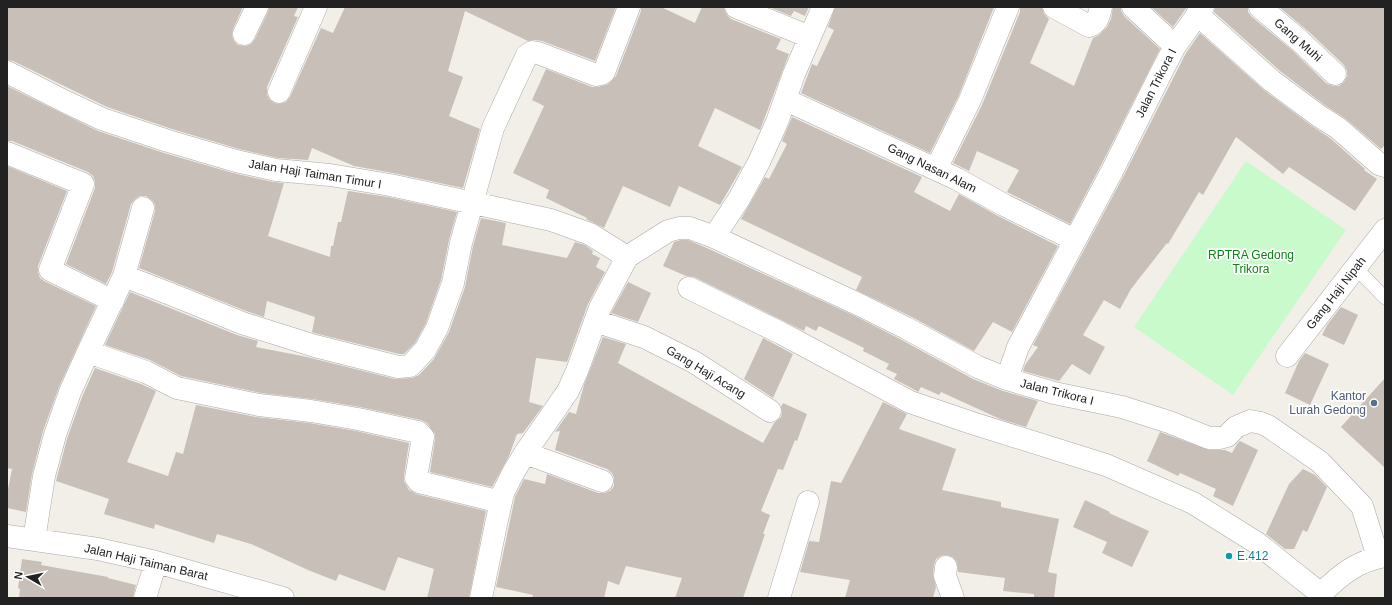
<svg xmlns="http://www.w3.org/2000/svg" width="1392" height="605" font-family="Arial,sans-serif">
<rect width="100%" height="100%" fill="#f2efe9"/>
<path fill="#c8facc" d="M 1246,161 L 1346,230 L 1233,395 L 1134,327 Z"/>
<path fill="#c7bfb8" d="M 7,7 L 243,7 L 233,29 L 232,35 L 234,41 L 238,45 L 245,46 L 251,44 L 255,39 L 268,12 L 269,7 L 298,7 L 294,16 L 298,17 L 267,87 L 267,94 L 269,99 L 274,103 L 280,104 L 286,102 L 290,97 L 321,28 L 333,33 L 345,7 L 616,7 L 595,61 L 542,41 L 534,40 L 528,41 L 465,11 L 448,71 L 463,77 L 449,116 L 480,129 L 463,188 L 393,173 L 354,166 L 312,148 L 308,160 L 278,158 L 239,149 L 172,129 L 107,107 L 13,61 L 7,60 Z
M 641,7 L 661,7 L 695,23 L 702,7 L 724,7 L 726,14 L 731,19 L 781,39 L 776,49 L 789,54 L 760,130 L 715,108 L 698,146 L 742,167 L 720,205 L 679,186 L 670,207 L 623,186 L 604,228 L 586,219 L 587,218 L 546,198 L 549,190 L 513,173 L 544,106 L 532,100 L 546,69 L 592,87 L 598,87 L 608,84 L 616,76 L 641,11 Z
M 769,7 L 809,7 L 805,16 L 794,11 L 791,16 Z
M 835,7 L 994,7 L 959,95 L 930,153 L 801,93 L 812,64 L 817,66 L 834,30 L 828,27 Z
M 1020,7 L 1042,7 L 1044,14 L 1049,19 L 1030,63 L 1074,86 L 1093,38 L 1099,35 L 1107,27 L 1111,19 L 1113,7 L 1121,7 L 1121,11 L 1124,16 L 1160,49 L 1100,167 L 1070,224 L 1007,192 L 1019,170 L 977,151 L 969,171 L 953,163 L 982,105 L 1020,12 Z
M 1151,7 L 1187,7 L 1173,27 Z
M 1215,7 L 1248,7 L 1248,12 L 1252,17 L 1292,50 L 1326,83 L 1333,86 L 1339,86 L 1344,82 L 1347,76 L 1347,71 L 1344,65 L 1309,32 L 1279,7 L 1385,7 L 1385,145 L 1381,149 L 1346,119 L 1326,106 L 1280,71 L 1214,12 Z
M 1200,33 L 1264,90 L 1312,126 L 1330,138 L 1365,169 L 1364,170 L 1377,179 L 1355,211 L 1289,167 L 1283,174 L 1236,137 L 1203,195 L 1199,192 L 1168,244 L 1167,243 L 1131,289 L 1120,309 L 1104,300 L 1083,335 L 1105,347 L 1090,375 L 1072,364 L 1059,381 L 1023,371 L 1025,365 L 1038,347 L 1033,345 L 1122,179 L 1186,53 Z
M 7,86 L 98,131 L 164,153 L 233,173 L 273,182 L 284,183 L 268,236 L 330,257 L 331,246 L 333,246 L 338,222 L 341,222 L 348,191 L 388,197 L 457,212 L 449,240 L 441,280 L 426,323 L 415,343 L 404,354 L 399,354 L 318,334 L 312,332 L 315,317 L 267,301 L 264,317 L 246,311 L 139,268 L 155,211 L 155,205 L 152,200 L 146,196 L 140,196 L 135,199 L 131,204 L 112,272 L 106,284 L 66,264 L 95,188 L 95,182 L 93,176 L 88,172 L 12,141 L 7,141 Z
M 792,117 L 922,177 L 914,192 L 950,211 L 959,194 L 998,216 L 1058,246 L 1012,332 L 993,322 L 974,351 L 912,317 L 856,290 L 862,277 L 741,219 L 765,177 L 769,179 L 787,144 L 782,141 Z
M 7,166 L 67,191 L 38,266 L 38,272 L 40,278 L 44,281 L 96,306 L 59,387 L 43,431 L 32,474 L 26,512 L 7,508 L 7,494 L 12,469 L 7,468 Z
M 481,218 L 506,223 L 502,245 L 567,258 L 575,242 L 585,245 L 593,251 L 592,254 L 600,258 L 596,267 L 605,272 L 588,304 L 567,362 L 536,358 L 529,402 L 543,406 L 523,433 L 517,434 L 509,456 L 492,487 L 430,472 L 435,439 L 435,434 L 427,423 L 421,420 L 360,407 L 312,399 L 261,393 L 181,376 L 150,360 L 105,345 L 130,292 L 237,335 L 258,341 L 256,347 L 307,357 L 395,379 L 412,378 L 419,375 L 434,359 L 449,332 L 465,287 L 473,246 Z
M 681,240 L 688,240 L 709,249 L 855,316 L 900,339 L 973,379 L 1003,391 L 1038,401 L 1026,427 L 1000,419 L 941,392 L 939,395 L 921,387 L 918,392 L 915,390 L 894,379 L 897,374 L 886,369 L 889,364 L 863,351 L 864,348 L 819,326 L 816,331 L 806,326 L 804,331 L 694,277 L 686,276 L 663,266 L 674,242 Z
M 628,282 L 651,293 L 638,322 L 611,313 Z
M 1341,307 L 1358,315 L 1344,345 L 1322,335 L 1327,325 Z
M 603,337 L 626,344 L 618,363 L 763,443 L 774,423 L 781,417 L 782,412 L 781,407 L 783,403 L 807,414 L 797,441 L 795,440 L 783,470 L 778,469 L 761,511 L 770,515 L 763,534 L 765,534 L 743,598 L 675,598 L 682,578 L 626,566 L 619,585 L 608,581 L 604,598 L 532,598 L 533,595 L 496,587 L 515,497 L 524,479 L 545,484 L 547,474 L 598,493 L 604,493 L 610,491 L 614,486 L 614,478 L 612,473 L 607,469 L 555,450 L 560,431 L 555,432 L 569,412 L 576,414 L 584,385 Z
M 763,338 L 793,354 L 773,398 L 744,379 Z
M 1305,353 L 1329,364 L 1310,405 L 1285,393 L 1299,361 Z
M 95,368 L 141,384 L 156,391 L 127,462 L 168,476 L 176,452 L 183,454 L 196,405 L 256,417 L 309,423 L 356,431 L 409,443 L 404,476 L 404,481 L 409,490 L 416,494 L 486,511 L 469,598 L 427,598 L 434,569 L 398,557 L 385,591 L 339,574 L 336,581 L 308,570 L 251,544 L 217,534 L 214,543 L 155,524 L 154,529 L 104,514 L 109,499 L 56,481 L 67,439 L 82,397 Z
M 1385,378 L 1385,468 L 1341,427 Z
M 883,402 L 907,414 L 899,429 L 956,449 L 942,490 L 1001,502 L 1001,507 L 1059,519 L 1048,572 L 1057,574 L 1054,598 L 1034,598 L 1034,594 L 1003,591 L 1005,578 L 958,572 L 957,562 L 953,557 L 947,555 L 941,556 L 936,559 L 934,565 L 933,575 L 936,587 L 933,598 L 845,598 L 850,580 L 800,572 L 809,541 L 819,542 L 831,481 L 841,483 Z
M 1160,432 L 1209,450 L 1225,450 L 1232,453 L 1237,444 L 1240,441 L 1258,450 L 1233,506 L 1213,496 L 1216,489 L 1180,473 L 1178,476 L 1147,461 Z
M 1303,469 L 1315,475 L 1327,487 L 1307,532 L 1303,530 L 1294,549 L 1285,549 L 1266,534 L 1289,484 Z
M 1085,500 L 1110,512 L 1109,513 L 1149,531 L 1132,567 L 1102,553 L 1107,542 L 1073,527 Z
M 22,559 L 42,562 L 41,565 L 108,577 L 108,578 L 136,585 L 133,598 L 19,598 L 20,589 L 18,588 Z"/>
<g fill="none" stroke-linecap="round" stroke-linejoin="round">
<g stroke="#a9a9a9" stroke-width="14">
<path id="service" d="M 1356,268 L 1385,298"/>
</g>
<g stroke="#a9a9a9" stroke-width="23">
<path id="minor" d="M 736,7 L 810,37
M 1054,7 L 1089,26 C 1098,23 1099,15 1101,7
M 1133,7 L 1175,46
M 1260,7 L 1300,41 L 1335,74
M 1197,14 L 1272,81 L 1319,116 L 1338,128 L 1379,164 L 1385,166
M 244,34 L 257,7
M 7,72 L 64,101 L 102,119 L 168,141 L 236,161 L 276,170 L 330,175 L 390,185 L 551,220 L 590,234 L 627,257
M 279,92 L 316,7
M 786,100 L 957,179 L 1004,205 L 1075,240
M 7,153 L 83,184 L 50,270 L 113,301
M 936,169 L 970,100 L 1008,7
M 714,237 L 860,305 L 906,328 L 978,367 L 1007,379 L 1054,393 L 1122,407 L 1169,422 L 1209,438 L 1220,438 L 1227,436 L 1236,427 L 1250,421 L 1261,423 L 1268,426 L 1320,462 L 1362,506 L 1378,557
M 124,276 L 173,295 L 242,323 L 315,346 L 398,367 L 410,366 L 425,350 L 437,328 L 453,283 L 461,243 L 493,128 L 527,55 L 532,52 L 538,53 L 596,75 L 601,74 L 604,72 L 629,7
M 689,288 L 781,333 L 910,402 L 972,423 L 1106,465 L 1193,503 L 1257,543 L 1321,594
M 595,321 L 644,337 L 694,362 L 770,411
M 88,352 L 146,372 L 177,388 L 259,405 L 311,411 L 358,419 L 418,432 L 423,437 L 416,478 L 419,482 L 501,502
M 1287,356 L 1385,230
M 1007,379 L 1018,347 L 1111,173 L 1161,73 L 1175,46 L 1203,7
M 525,453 L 602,481
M 7,536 L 98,549 L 156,562 L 283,598
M 34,540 L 44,476 L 55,435 L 70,392 L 88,352 L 124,276 L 143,208
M 946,567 L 945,576 L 953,598
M 145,598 L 156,562
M 481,598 L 496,524 L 503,493 L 513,473 L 525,453 L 568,391 L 577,371 L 600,308 L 627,257 L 668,231 L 679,228 L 690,228 L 714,237 L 739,199 L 759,162 L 777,122 L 794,74 L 823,7
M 779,598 L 808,502
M 1320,598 L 1321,594 C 1340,575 1357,561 1385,556"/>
</g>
<use href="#service" stroke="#fff" stroke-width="13"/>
<use href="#minor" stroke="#fff" stroke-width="22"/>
</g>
<circle fill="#5c6f8a" stroke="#fff" stroke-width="1.5" cx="1374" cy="403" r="4"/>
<circle fill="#0f9aa8" stroke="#fff" stroke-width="1.5" cx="1229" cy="556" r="4"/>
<g text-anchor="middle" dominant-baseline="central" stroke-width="3.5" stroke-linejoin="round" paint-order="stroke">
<g font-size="12" fill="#222" stroke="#fff">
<text transform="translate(1298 40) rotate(41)">Gang Muhi</text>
<text transform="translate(1156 83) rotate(-63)">Jalan Trikora I</text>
<text transform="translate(932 168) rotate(26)">Gang Nasan Alam</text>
<text transform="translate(315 174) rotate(9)">Jalan Haji Taiman Timur I</text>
<text transform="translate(1336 293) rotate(-52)">Gang Haji Nipah</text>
<text transform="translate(706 372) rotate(31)">Gang Haji Acang</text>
<text transform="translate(1057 392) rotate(14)">Jalan Trikora I</text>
<text transform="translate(146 562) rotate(13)">Jalan Haji Taiman Barat</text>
</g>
<g font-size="12" fill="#0c8416" stroke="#fff">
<text x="1251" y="255">RPTRA Gedong<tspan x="1251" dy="14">Trikora</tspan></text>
</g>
<g font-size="12" fill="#4e5e75" stroke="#fff" text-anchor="end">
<text x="1366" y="396">Kantor<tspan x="1366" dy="14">Lurah Gedong</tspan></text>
</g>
<g font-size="12" fill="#0d838f" stroke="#fff" text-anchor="start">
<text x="1237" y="556">E.412</text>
</g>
</g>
<rect width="1392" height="605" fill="none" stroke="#222222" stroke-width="16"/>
<g transform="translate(28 577) rotate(279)" stroke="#ffffff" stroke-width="3" paint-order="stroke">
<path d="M0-3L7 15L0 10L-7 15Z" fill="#222222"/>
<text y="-6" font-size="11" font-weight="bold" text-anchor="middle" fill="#222222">N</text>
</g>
</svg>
